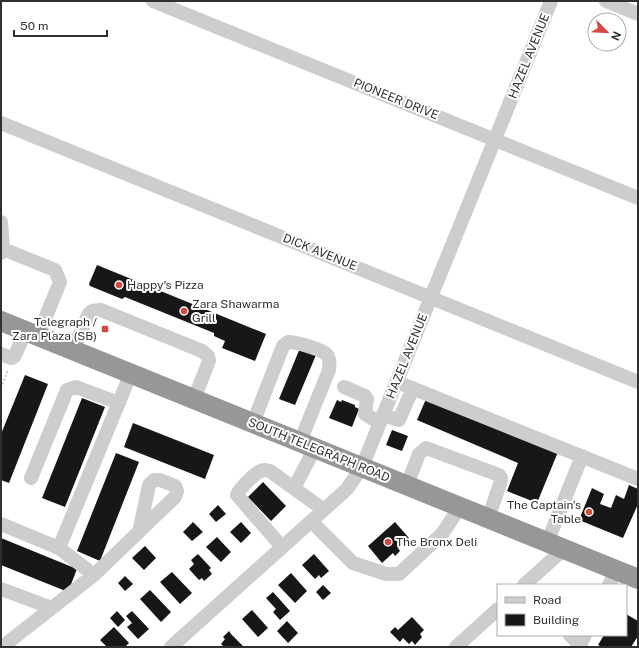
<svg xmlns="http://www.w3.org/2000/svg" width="639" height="648" font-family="'Public Sans',sans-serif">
<rect width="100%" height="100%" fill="#fff"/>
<path fill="#171717" d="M 97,265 L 266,334 L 255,361 L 222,348 L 225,341 L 214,336 L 214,333 L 125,297 L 122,299 L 90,286 L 89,284 Z
M 300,348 L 316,355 L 295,405 L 279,399 Z
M 25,375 L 48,384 L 9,483 L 1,480 L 1,434 Z
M 82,398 L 105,407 L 65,507 L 42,498 Z
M 426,399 L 558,452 L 537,503 L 507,491 L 518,463 L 417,420 Z
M 337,400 L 341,402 L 342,400 L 355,405 L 355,407 L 359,409 L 352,427 L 329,418 Z
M 133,423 L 214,455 L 205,479 L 124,447 Z
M 392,430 L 408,436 L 402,451 L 386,445 Z
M 116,453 L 139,462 L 100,561 L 77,551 Z
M 263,482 L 286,506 L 271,521 L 248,497 Z
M 629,485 L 638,489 L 638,504 L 623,538 L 579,520 L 592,488 L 604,494 L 600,504 L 611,508 L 616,495 L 624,499 Z
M 218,505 L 226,514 L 216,522 L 209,514 Z
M 193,522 L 203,532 L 192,541 L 183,532 Z
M 241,522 L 251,533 L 241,543 L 230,532 Z
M 395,522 L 409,538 L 398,548 L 400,551 L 395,556 L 393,553 L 382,563 L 368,546 Z
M 217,537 L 231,552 L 221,562 L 206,547 Z
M 1,538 L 77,569 L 68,592 L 1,565 Z
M 145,546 L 156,558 L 144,570 L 132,558 Z
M 198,554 L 211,568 L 209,570 L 212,574 L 204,581 L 202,578 L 199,580 L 189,569 L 194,564 L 191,560 Z
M 314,554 L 329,571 L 321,578 L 319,575 L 315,579 L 302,565 Z
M 172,572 L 192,593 L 180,604 L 160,582 Z
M 291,573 L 307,591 L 295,603 L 278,585 Z
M 125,576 L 133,584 L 125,591 L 118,583 Z
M 323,585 L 331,593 L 323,600 L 316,592 Z
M 150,590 L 171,612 L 161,622 L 140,599 Z
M 273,592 L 290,611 L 280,620 L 273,612 L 276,609 L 266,598 Z
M 252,610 L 268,628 L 258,637 L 242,619 Z
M 117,611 L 125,620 L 118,627 L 110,618 Z
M 132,611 L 149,629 L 138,639 L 127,627 L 132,623 L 126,616 Z
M 626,614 L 638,621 L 638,636 L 631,647 L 602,647 L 598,645 L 604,635 L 626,635 Z
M 412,617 L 424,630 L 420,634 L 422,637 L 415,645 L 412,641 L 409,644 L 403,638 L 400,642 L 390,632 L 395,627 L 398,630 Z
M 287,621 L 298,633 L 288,643 L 277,631 Z
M 114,627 L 129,643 L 125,647 L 107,647 L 100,640 Z
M 229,631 L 231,634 L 244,647 L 224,647 L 221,644 L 225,639 L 223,637 Z"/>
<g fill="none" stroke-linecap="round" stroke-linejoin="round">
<path stroke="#cdcdcd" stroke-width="2" stroke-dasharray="2 2" stroke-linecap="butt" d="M 1,388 L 8,370"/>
<path stroke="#cdcdcd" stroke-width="14" d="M 153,1 L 638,198
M 606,1 L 638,14
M 1,123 L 638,382
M 1,222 L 3,249
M 1,253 L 3,249 L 55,270 L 60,282 L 38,336
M 73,350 L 88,315 L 92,311 L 101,310 L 202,351 L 208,356 L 209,361 L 194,399
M 1,354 L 11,358 L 14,357 L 26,331
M 397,382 L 638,479
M 344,387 L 365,396 L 367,399 L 365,414 L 380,423
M 383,415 L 399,420 L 413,388
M 253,423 L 283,346 L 288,342 C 296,342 322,349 327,355 C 331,360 329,365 329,370 L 300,442
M 31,478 L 67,390 L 76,387 L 119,403
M 407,485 L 419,454 L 426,448 L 499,475 L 501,478 L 500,484 L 488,519
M 294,488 L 315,448
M 311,521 L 353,563 L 386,574 L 399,574 L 442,534 L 460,507
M 1,524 L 59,548 L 131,373
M 547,543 L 582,456
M 282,547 L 237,495 C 239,489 257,470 264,470 C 266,470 268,471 270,471 L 324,510
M 59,548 L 94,575
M 524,585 L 564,549
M 609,585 L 616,570
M 1,589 L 52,608
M 570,635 L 580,645 L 585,635
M 2,647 L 94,575 L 175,497 L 177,491 L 175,486 L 160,480 L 154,480 L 149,485 L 140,528
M 171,647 L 347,489 L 362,467 L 551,1
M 456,647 L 498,609"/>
<path stroke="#979797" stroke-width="20" d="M 1,321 L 638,579"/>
</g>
<g fill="#d74842" stroke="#fff" stroke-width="1.5">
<circle cx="119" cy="285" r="4"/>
<circle cx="184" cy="311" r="4"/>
<rect x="101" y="325" width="8" height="8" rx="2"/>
<circle cx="589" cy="512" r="4"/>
<circle cx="388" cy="542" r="4"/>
</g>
<g text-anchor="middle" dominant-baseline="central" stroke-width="4" stroke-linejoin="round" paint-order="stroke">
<g font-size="12" fill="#303030" stroke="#fff">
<text transform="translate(529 56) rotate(-68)">HAZEL AVENUE</text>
<text transform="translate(396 99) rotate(22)">PIONEER DRIVE</text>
<text transform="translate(320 252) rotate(22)">DICK AVENUE</text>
<text transform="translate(407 356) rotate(-68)">HAZEL AVENUE</text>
<text transform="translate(319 450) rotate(22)">SOUTH TELEGRAPH ROAD</text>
</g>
<g font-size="12" fill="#303030" stroke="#fff" text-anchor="start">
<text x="127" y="285">Happy's Pizza</text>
<text x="192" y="304">Zara Shawarma<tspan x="192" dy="14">Grill</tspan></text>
<text x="97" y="322" text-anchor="end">Telegraph /<tspan x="97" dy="14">Zara Plaza (SB)</tspan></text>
<text x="581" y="505" text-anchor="end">The Captain's<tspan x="581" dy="14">Table</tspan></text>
<text x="396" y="542">The Bronx Deli</text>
</g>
</g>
<rect width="639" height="648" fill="none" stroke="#303030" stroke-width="4"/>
<rect x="497" y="584" width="130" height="52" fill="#ffffff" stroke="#acacac"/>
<rect x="505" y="597" width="20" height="6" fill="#cdcdcd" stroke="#acacac"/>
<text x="533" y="604" font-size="12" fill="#303030">Road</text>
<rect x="505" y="614" width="20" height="12" fill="#171717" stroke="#acacac"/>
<text x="533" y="624" font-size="12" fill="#303030">Building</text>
<g transform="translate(607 32) rotate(114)"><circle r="19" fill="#ffffff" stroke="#acacac"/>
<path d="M0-3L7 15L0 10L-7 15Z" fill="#d74842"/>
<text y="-6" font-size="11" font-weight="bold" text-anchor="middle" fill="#303030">N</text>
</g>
<path d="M14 30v6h93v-6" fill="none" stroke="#303030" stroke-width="2"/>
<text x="20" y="30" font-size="12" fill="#303030" stroke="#ffffff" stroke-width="3" paint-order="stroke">50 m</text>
</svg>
